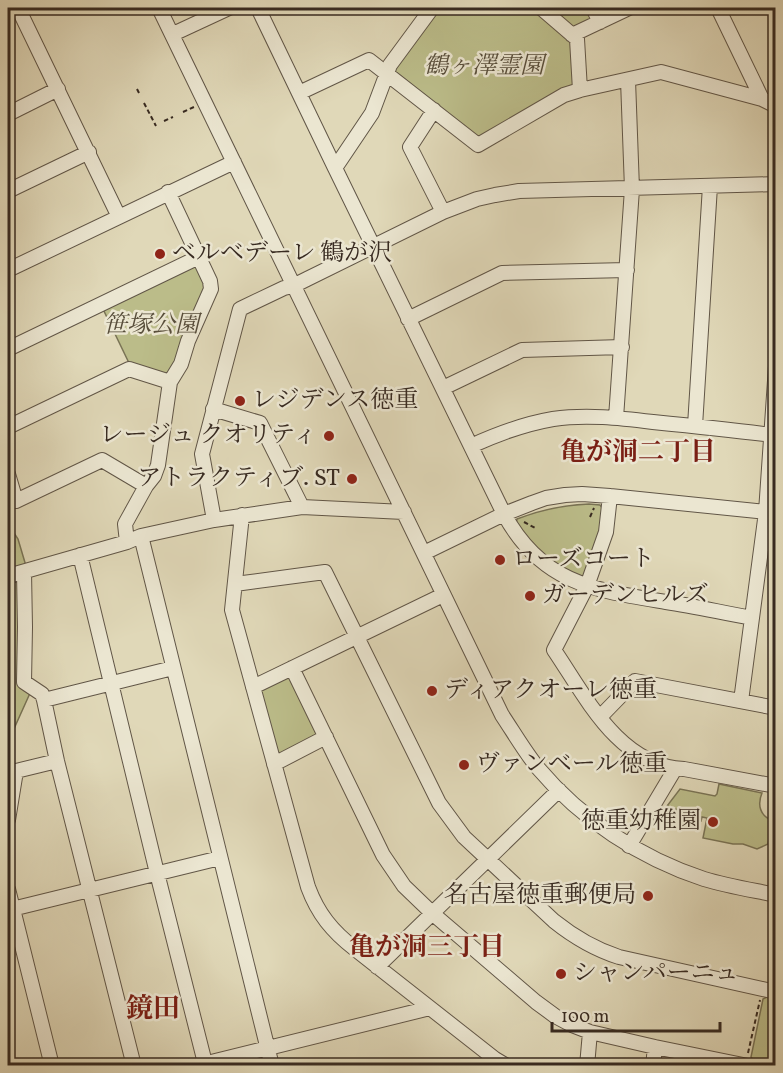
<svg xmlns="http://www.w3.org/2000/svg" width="783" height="1073" font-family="Vollkorn,'Noto Serif JP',serif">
<rect width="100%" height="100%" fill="#e0d8b8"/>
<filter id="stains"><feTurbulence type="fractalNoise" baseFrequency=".00333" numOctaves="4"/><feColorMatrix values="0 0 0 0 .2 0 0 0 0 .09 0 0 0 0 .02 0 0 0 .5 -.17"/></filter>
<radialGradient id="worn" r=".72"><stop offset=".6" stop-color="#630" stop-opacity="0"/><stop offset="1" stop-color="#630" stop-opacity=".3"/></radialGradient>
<path fill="#bbbc89" stroke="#797355" stroke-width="1.5" d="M 436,8 L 535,8 L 573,41 L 576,83 L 573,87 L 481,137 L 476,136 L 396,72 L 393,67 Z
M 546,8 L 588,8 L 592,16 L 590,22 L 574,29 Z
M 193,265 L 199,267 L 207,283 L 171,373 L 165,375 L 129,363 L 103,309 Z
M 8,498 L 14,533 L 18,539 L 26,566 L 8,571 Z
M 589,504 L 600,505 L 603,509 L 602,533 L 587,575 L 580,577 L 546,559 L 516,525 L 517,519 C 540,510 564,505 589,504 Z
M 18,578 L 31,691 L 13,731 L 9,753 L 11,767 L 8,786 L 8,580 Z
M 286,677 L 292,678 L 319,734 L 281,755 L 276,754 L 260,694 L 263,688 Z
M 719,784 L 762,793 C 757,805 760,816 773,821 L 768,844 L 757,849 L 743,844 L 733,844 L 703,838 L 707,818 L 702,817 L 701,821 L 675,815 L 676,809 L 667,806 L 680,789 L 715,796 L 717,794 Z
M 769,996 L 775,997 L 775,1065 L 754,1061 L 751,1057 L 763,999 Z"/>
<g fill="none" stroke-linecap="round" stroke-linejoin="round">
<g stroke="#615647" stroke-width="16">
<path id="minor" d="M 18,8 L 119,217
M 159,8 L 502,715 C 514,733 525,752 538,768 C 582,820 640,858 704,879 C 727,886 752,890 776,895
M 258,8 L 335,168
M 432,8 L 390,65 L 372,113 L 335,168 L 504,514 C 542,584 594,590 666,602 C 695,606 723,613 752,618
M 541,8 L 577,39 L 580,90
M 593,8 L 600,22
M 718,8 L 762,99
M 173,34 L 229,8
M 572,35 L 629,8
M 299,93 L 369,60 L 478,145 L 564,95 L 580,90 L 661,72 L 762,99 L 776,106
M 434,110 L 410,147 L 443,212
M 8,114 L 58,89
M 8,191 L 89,152
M 8,270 L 234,162
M 408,319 L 502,273 L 627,270
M 8,349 L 199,257
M 443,388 L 522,350 L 622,347
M 213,409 L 260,423 L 302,507
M 616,418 L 632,189 L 628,80
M 695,426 L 710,186
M 8,427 L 129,369 L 170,382
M 471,446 C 497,434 524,424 553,419 C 586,414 620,418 653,422 C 693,426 732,430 772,435
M 8,474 L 16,501 L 102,460 L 146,486
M 610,496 L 606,532 L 587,586 L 554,650 C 586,697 619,766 684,769 L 776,786
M 242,515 L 232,610 L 308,887 C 318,914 332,931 355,949 L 495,1059 L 507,1066
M 214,520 L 202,454 L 240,309 L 284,288 L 293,286 L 307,279 L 443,212 L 477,199 L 495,195 L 519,191 L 776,184
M 141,536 L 272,1066
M 127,542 L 125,524 L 146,486 L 154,476 L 158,465 L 170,382 L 181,364 L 188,341 L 211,289 L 210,281 L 168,192
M 424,553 L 504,514 L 532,503 L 546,498 L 565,495 L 582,494 L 610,496 L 776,513
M 80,555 L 157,873 L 205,1063
M 24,572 L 25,627 L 24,682 L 42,694 L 44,700
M 8,576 L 127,542 L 141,536 L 214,520 L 302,507 L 404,512
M 235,584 L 325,572 L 439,803 L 464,837 L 554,921 C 574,937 594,949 619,957 L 776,992
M 292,668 L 383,855 L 404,886 L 432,913 L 536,1002 L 555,1016 L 572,1025 L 590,1032 L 655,1047 L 748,1066
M 253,687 L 443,595
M 741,701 L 766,512 L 776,366
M 600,717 L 635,681 L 776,708
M 274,764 L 326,737
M 8,820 L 16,771 L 57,761
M 629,846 L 675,769
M 8,889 L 52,1066
M 12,909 L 220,858
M 377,967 L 559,790
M 134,1066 L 57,761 L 44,700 L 173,668
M 195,1066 L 430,1008
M 587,1066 L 590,1032
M 653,1066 L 655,1047"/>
</g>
<path stroke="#372a21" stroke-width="2" stroke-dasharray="4.5 3" stroke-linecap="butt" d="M 137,89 L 139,93
M 144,103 L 156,126
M 183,112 L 194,107
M 164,121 L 173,117
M 590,517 L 594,508
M 524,522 L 537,529
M 748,1053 L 760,1000"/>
<use href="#minor" stroke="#ebe6d1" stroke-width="14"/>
</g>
<g fill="#8f2418" stroke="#ebe6d1" stroke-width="2">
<circle cx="160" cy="254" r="6"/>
<circle cx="240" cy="401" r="6"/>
<circle cx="329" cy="436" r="6"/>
<circle cx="352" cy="479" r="6"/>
<circle cx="500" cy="560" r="6"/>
<circle cx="530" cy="596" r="6"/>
<circle cx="432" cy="691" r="6"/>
<circle cx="464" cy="765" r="6"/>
<circle cx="713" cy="822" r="6"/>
<circle cx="648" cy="896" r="6"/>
<circle cx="561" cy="974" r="6"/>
</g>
<g text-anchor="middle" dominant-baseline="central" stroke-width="5" stroke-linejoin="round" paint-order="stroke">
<g font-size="24" font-style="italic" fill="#584e3b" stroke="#ebe6d1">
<text x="484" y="67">鶴ヶ澤霊園</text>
<text x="151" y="326">笹塚公園</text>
</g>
<g font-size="24" fill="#372a21" stroke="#ebe6d1" text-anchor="start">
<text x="172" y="254">ベルベデーレ 鶴が沢</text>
<text x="252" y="401">レジデンス徳重</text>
<text x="317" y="436" text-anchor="end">レージュ クオリティ</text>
<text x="340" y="479" text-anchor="end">アトラクティブ. ST</text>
<text x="512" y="560">ローズコート</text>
<text x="542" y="596">ガーデンヒルズ</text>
<text x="444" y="691">ディアクオーレ徳重</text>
<text x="476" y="765">ヴァンベール徳重</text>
<text x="701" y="822" text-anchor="end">徳重幼稚園</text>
<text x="636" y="896" text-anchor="end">名古屋徳重郵便局</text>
<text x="573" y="974">シャンパーニュ</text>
</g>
<g font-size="26" font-weight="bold" fill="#7a1f14" stroke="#ebe6d1">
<text x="638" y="453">亀が洞二丁目</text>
<text x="427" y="948">亀が洞三丁目</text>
</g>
<g font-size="27" font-weight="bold" fill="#7a1f14" stroke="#ebe6d1">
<text x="153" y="1010">鏡田</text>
</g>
</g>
<rect width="783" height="1073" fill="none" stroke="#e0d8b8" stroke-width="30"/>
<rect x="9" y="9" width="765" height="1055" fill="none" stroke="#372a21" stroke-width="3"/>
<rect x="15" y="15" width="753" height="1043" fill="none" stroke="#372a21" stroke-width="1.5"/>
<path d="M552 1022v9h168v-9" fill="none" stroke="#372a21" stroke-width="3"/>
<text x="561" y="1022" font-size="18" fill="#372a21" stroke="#ebe6d1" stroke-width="4.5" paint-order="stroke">100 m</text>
<rect width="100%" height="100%" filter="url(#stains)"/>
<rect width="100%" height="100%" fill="url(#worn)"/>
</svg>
